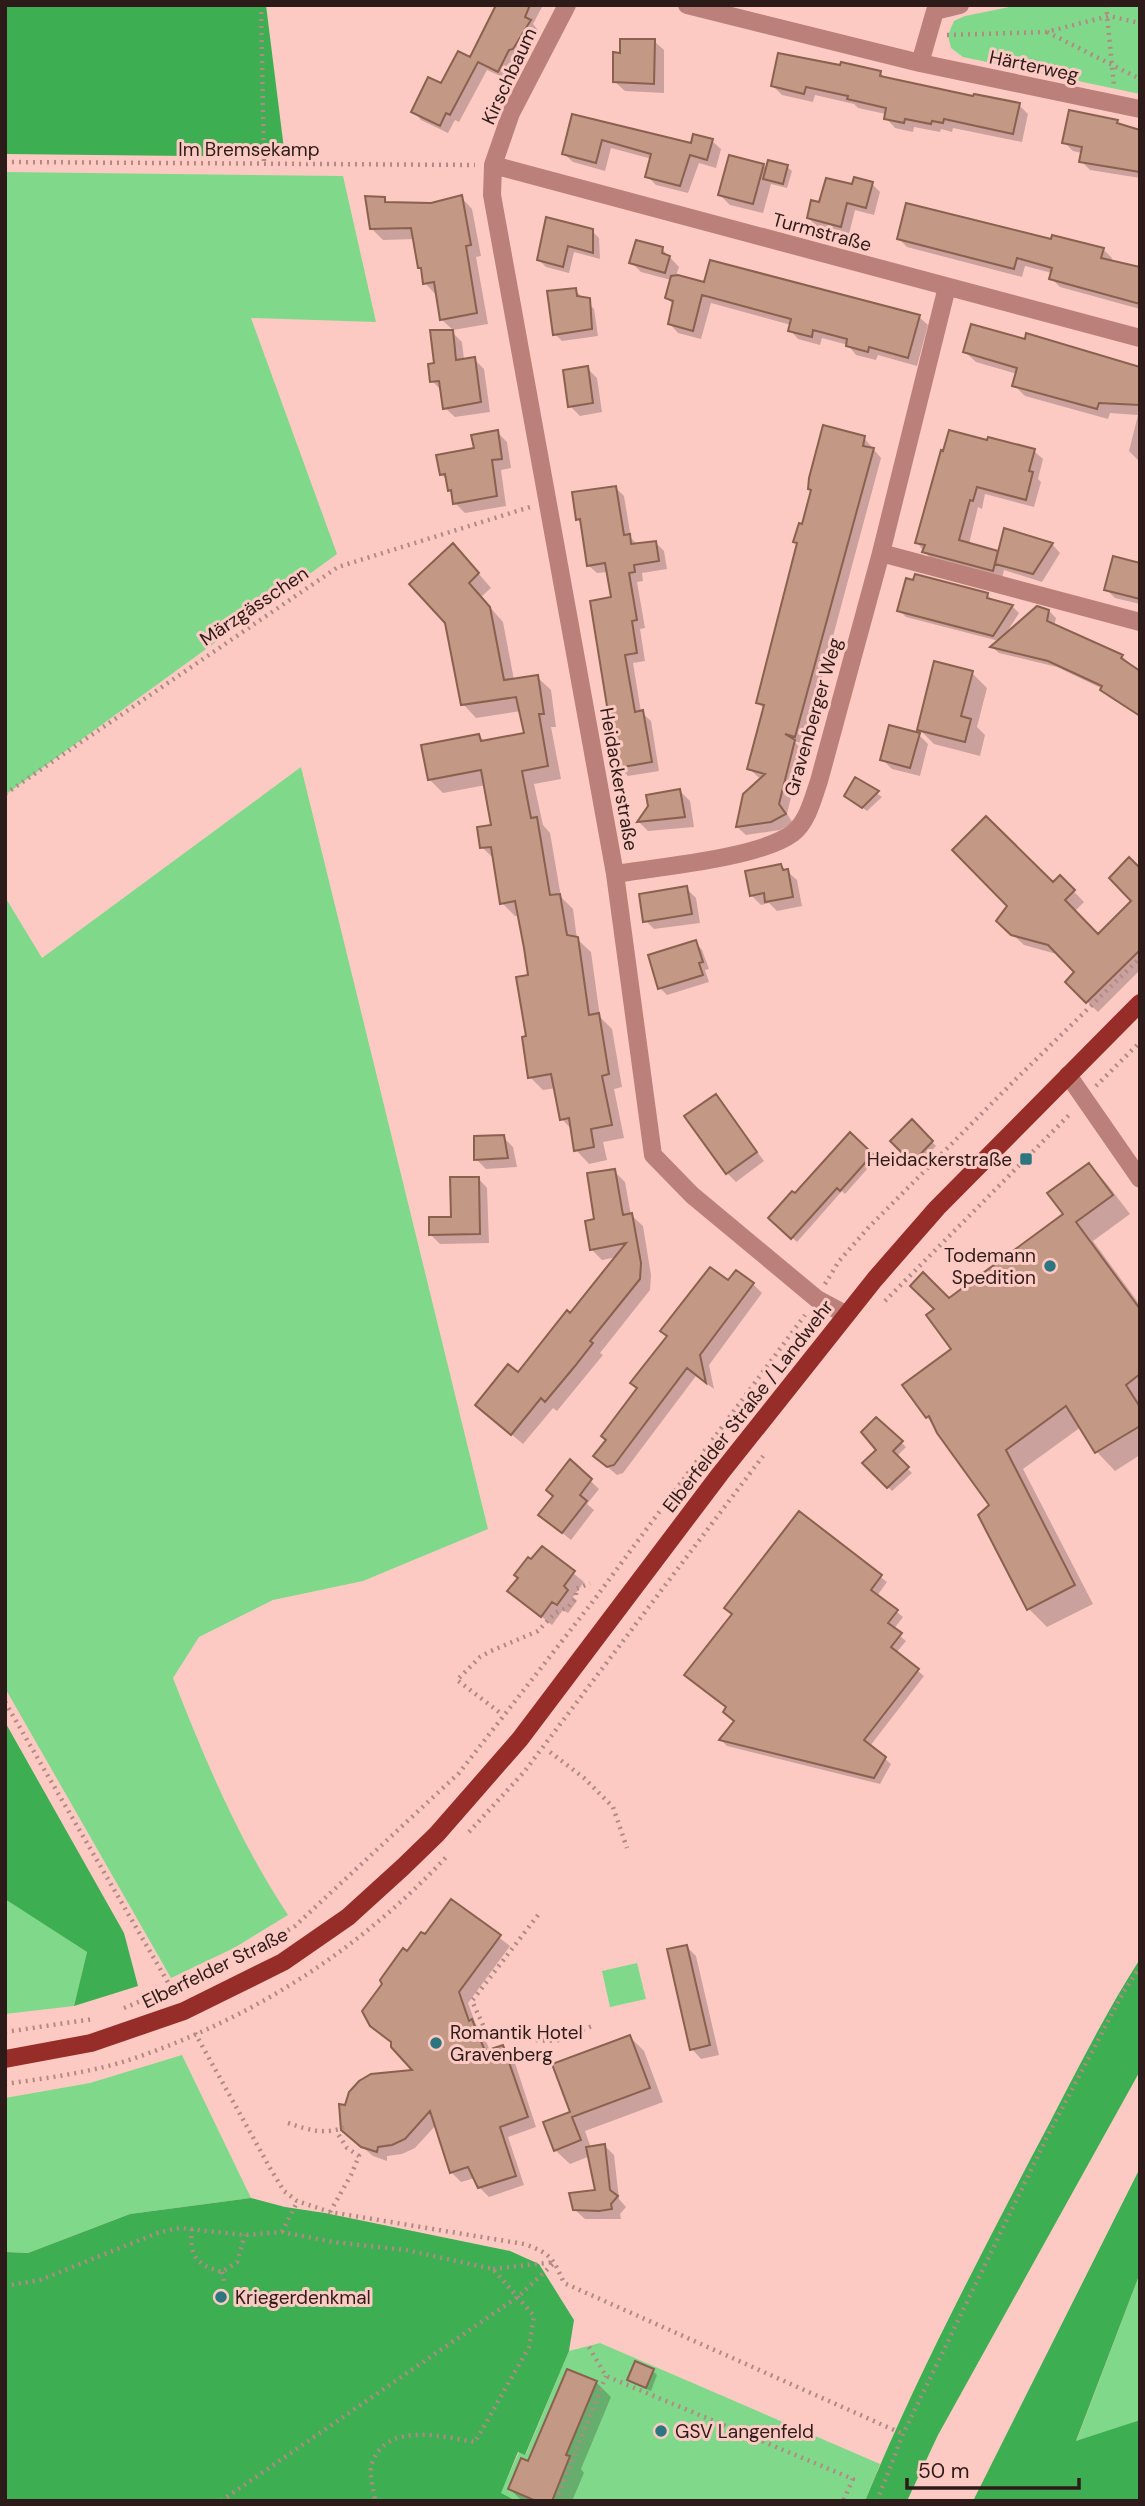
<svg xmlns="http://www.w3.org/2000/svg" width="1145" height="2506" font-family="'DM Sans',sans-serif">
<rect width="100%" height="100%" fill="#fdcac3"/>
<path fill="#80d98a" d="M 1019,5 L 1140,5 L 1140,94 L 963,57 L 951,48 L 948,35 L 954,21 L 965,16 Z
M 5,172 L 343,176 L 376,322 L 251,318 L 337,554 L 5,795 Z
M 301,767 L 488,1529 L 363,1581 L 273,1600 L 199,1637 L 173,1678 C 205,1760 239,1841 288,1915 L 234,1948 L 171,1978 L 5,1688 L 5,897 L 42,958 Z
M 5,1898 L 87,1952 L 74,2006 L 5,2014 Z
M 637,1963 L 646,1999 L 610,2007 L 602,1971 Z
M 182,2055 L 251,2198 L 130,2214 L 28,2253 L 5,2252 L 5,2098 L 90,2083 Z
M 1140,2273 L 1140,2420 L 1076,2442 Z
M 600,2343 L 880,2464 L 865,2501 L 516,2501 L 500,2494 L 519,2452 L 526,2454 L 569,2351 Z"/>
<path fill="#3eae52" d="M 5,5 L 266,5 L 285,157 L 5,154 Z
M 5,1722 L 124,1933 L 138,1986 L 74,2006 L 87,1952 L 5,1899 Z
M 1140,1959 L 1140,2071 L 938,2435 L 907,2501 L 865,2501 C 913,2384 972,2272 1030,2160 C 1066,2093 1099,2023 1140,1959 Z
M 1140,2168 L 1140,2273 L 1076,2441 L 1140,2420 L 1140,2501 L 973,2501 Z
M 251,2198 L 285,2207 L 325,2213 L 510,2251 L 539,2264 L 574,2320 L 569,2351 L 525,2455 L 518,2452 L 501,2493 L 516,2501 L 5,2501 L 5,2252 L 28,2253 L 130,2214 Z"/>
<path fill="#0003" d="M 498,5 L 543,5 L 533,24 L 538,30 L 521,57 L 518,59 L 507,79 L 487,70 L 459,122 L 455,120 L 448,133 L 421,120 L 413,111 L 471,59 Z
M 654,41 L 664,50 L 664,93 L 625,91 L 615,82 L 622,54 Z
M 880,73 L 887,79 L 1019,105 L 1028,114 L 1022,142 L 953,128 L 952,132 L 941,129 L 940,132 L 914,127 L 913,132 L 895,128 L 886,118 L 886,114 L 858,108 L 854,104 L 815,95 L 813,102 L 782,95 L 773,86 Z
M 574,116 L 692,145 L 712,141 L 721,149 L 716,168 L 699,163 L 688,193 L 656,185 L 647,176 L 652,159 L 611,148 L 605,171 L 573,162 L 564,154 Z
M 1117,122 L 1121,126 L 1140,131 L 1140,178 L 1090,170 L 1081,161 L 1082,153 L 1073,151 L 1064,142 Z
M 763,165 L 767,169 L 787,167 L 792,171 L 787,188 L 771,184 L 763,213 L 730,205 L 720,195 Z
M 872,184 L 880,192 L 874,215 L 855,210 L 849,234 L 817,226 L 808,218 L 853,186 Z
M 461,197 L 472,209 L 481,256 L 476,257 L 488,324 L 453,330 L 441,319 L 436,295 L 425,283 L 416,239 L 383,240 L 371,228 L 384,198 L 389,204 L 431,204 Z
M 592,231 L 599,238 L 600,259 L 574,252 L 569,273 L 546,267 L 539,260 Z
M 899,239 L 1052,241 L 1103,249 L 1112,258 L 1111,262 L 1140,269 L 1140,309 L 1060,287 L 1051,278 L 1052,273 L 1025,266 L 1022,277 L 907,247 Z
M 662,249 L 679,267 L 676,276 L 705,284 L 919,317 L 928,325 L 917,366 L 878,355 L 876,360 L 856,355 L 848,345 L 822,338 L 820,345 L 798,339 L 790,330 L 791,325 L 711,303 L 701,339 L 678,333 L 670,324 L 674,305 L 667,298 L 671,280 L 641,272 L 631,262 Z
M 575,290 L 594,309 L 598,336 L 562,341 L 555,334 Z
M 452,332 L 462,342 L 464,360 L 474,359 L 484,369 L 490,412 L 455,417 L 445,408 L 442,391 L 432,381 L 436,365 Z
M 965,352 L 1140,369 L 1140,462 L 1129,451 L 1138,415 L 1110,413 L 1108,419 L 1025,396 L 1014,385 L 1017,374 L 976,362 Z
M 587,368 L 597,378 L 602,412 L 580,416 L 570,406 Z
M 497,432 L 507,442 L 511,468 L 501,470 L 506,506 L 465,513 L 455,503 L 448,481 L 441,474 Z
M 864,438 L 881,458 L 804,744 L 794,741 L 802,750 L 787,814 L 793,823 L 780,830 L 746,835 L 737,827 L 763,779 L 758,777 L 749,768 L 765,709 L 758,703 L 799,545 L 795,542 L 803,526 L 812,491 L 809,488 Z
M 1034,451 L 1043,459 L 1038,479 L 1041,482 L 1034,507 L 985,494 L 982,509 L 978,507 L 969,544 L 999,555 L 1052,544 L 1060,553 L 1042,582 L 1004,570 L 1002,579 L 933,560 L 924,552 L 917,542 L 942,453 Z
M 615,487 L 624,496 L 631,538 L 638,545 L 656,543 L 664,551 L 667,569 L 642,573 L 643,581 L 637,582 L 645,628 L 640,629 L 645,661 L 633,663 L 641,712 L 651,721 L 659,771 L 628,776 L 619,767 L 613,599 L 608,572 L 597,573 L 588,565 L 583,524 L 578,519 Z
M 466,559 L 491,588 L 481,597 L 503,622 L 514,680 L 537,677 L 551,690 L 556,727 L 551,727 L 561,779 L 534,784 L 543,825 L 550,833 L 561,897 L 573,909 L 577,939 L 591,952 L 600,1017 L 612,1029 L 622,1087 L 614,1089 L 624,1138 L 603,1142 L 607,1160 L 589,1164 L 576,1150 L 572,1130 L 562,1119 L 556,1088 L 543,1090 L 530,1077 L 529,977 L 520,916 L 515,916 L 502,903 L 495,860 L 482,847 L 493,826 L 486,785 L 443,793 L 429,779 L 479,736 L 485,742 L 526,734 L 521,711 L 476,718 L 463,704 Z
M 1140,565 L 1140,604 L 1115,598 L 1106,589 Z
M 987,595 L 994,602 L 1012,606 L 1019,613 L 1005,635 L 1049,611 L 1056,618 L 1054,626 L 1122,656 L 1129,663 L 1140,709 L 1136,714 L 1109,697 L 1103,689 L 1057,667 L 999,653 L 992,647 L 999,641 L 906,617 L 899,610 Z
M 972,673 L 987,688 L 977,727 L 985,735 L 980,756 L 934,744 L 919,729 Z
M 919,735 L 928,744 L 920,776 L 892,769 L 882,759 Z
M 856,779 L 882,797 L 867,811 L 846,796 Z
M 680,791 L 690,801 L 694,827 L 648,831 L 639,822 L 650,807 Z
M 781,866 L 797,880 L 802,906 L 777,911 L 769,903 L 761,905 L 751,895 Z
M 1140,870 L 1140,970 L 1098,1012 L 1067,982 L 1077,972 L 1060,955 L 1024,945 L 998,921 L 1053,885 L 1060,877 L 1084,902 L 1074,912 L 1098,937 L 1134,901 Z
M 686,888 L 696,898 L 700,923 L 654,929 L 645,920 Z
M 695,942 L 702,950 L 709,969 L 705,970 L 709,982 L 667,995 L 660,988 Z
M 716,1096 L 764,1161 L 736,1182 L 727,1173 Z
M 912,1121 L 936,1146 L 917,1166 L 892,1141 Z
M 850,1134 L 876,1159 L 845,1194 L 842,1191 L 797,1242 L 770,1218 L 796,1195 Z
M 503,1137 L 513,1147 L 517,1167 L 486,1169 L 476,1159 Z
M 1089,1165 L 1107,1184 L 1130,1214 L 1093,1241 L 1140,1305 L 1140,1455 L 1115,1471 L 1097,1452 L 1081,1427 L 1023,1469 L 1093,1604 L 1047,1627 L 1029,1609 L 992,1505 L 904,1386 L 954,1350 L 949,1300 L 1065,1215 Z
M 614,1171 L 625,1182 L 631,1215 L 643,1226 L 651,1275 L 650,1290 L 600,1353 L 603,1355 L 557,1411 L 553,1408 L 523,1444 L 488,1415 L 518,1374 L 571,1316 L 617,1257 L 602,1260 L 591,1249 Z
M 478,1178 L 487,1188 L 489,1243 L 440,1244 L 431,1235 L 453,1219 Z
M 728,1282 L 753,1284 L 762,1293 L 709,1365 L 714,1389 L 696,1376 L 623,1473 L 617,1475 L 605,1465 L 607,1440 L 638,1389 Z
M 876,1419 L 906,1447 L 896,1457 L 912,1473 L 892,1491 L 865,1463 L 878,1450 Z
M 571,1462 L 599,1489 L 587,1504 L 594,1510 L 571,1540 L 540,1515 L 554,1496 Z
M 799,1514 L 887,1582 L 877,1596 L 903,1617 L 893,1630 L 906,1641 L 896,1653 L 924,1676 L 870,1746 L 891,1764 L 880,1784 L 727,1746 L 721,1740 L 736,1721 L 728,1708 L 733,1615 Z
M 542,1548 L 584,1582 L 573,1597 L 577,1601 L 568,1613 L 563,1610 L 552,1625 L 510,1591 Z
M 452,1901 L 510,1946 L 468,2003 L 476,2025 L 482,2031 L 490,2051 L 503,2047 L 513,2057 L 536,2127 L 508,2137 L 524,2185 L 489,2197 L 479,2187 L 475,2178 L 461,2182 L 451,2172 L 436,2125 L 415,2148 L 402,2154 L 387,2156 L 387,2161 L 373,2156 L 353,2139 L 346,2107 L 415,2072 L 393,2043 L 382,2035 L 407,1953 L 425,1937 Z
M 686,1946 L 696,1956 L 719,2055 L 701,2059 L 692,2049 Z
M 630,2037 L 644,2051 L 663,2102 L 585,2131 L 591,2148 L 605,2146 L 614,2155 L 619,2199 L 626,2207 L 620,2214 L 621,2219 L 585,2219 L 574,2209 L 597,2191 L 590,2156 L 570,2164 L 555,2150 L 572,2113 Z
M 653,2371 L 657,2375 L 651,2391 L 634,2384 L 629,2380 Z
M 596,2382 L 611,2397 L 581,2469 L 584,2473 L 572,2501 L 522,2501 L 510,2489 Z"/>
<path fill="#c39884" stroke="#89614e" stroke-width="2" d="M 496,5 L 530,5 L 525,17 L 531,20 L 513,49 L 509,50 L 498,72 L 478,62 L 450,115 L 446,113 L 440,126 L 411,112 L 428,77 L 441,83 L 458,51 L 470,57 Z
M 620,39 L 655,39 L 654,84 L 613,82 L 613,52 L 620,53 Z
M 778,53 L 840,65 L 841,62 L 881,71 L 880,76 L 973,96 L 974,94 L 1020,103 L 1013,134 L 944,119 L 943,123 L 932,121 L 931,124 L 905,119 L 904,123 L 884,119 L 886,108 L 847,99 L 848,96 L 806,87 L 804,94 L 771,86 Z
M 1069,110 L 1118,120 L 1117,123 L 1140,130 L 1140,172 L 1079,162 L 1082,147 L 1062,143 Z
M 572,114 L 691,143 L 693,134 L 713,139 L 707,160 L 690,155 L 680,186 L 645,177 L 651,154 L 602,140 L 596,163 L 562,154 Z
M 729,155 L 764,164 L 753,204 L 718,195 Z
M 768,160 L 788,165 L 783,184 L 763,179 Z
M 854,177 L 873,182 L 866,208 L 847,203 L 841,227 L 807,218 L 811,200 L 819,202 L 826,178 L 852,184 Z
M 462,195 L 471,245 L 466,246 L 477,313 L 440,320 L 434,282 L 423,284 L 421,268 L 418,268 L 411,228 L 370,229 L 365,196 L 385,197 L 385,202 L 431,203 Z
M 906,203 L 1051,239 L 1052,235 L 1104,248 L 1101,258 L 1140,267 L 1140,304 L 1049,279 L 1052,268 L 1017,258 L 1014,269 L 897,239 Z
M 546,217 L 593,229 L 593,253 L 568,246 L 563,267 L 537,260 Z
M 636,240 L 663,247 L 662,253 L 670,256 L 665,273 L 629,263 Z
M 710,260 L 920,315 L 908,358 L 869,347 L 868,352 L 846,346 L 847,339 L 813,330 L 812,337 L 788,331 L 791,319 L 702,295 L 693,331 L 668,324 L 673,301 L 665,298 L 671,276 L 678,275 L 704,282 Z
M 576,288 L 577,296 L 590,298 L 592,329 L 553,335 L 547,291 Z
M 971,324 L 1025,339 L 1026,333 L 1140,367 L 1140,405 L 1099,403 L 1097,409 L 1012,386 L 1017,368 L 963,352 Z
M 430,330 L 453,330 L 456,360 L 475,357 L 481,402 L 443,409 L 439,381 L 430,382 L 428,364 L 434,363 Z
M 588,366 L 593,403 L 568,407 L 563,370 Z
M 823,425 L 865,436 L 863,446 L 874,448 L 795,737 L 785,734 L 795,740 L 779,804 L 786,814 L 771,822 L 736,827 L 743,794 L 765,774 L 747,769 L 764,705 L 756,703 L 797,543 L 793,542 L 799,523 L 802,524 L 811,490 L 808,489 L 809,478 Z
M 498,430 L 502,459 L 492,460 L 497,496 L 453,504 L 451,490 L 448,491 L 445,474 L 440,475 L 436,455 L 474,448 L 471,435 Z
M 949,430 L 987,440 L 988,437 L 1035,449 L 1029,471 L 1033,472 L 1026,500 L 977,487 L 973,501 L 970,500 L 959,540 L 998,551 L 993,571 L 922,552 L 925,545 L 915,543 L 941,450 L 943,451 Z
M 616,486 L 624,535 L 630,534 L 631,544 L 656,541 L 659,561 L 634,565 L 635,572 L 629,573 L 637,620 L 632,621 L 637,653 L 625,655 L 635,712 L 643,710 L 652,762 L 617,768 L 590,601 L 611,597 L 605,563 L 587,566 L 580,519 L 576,520 L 572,492 Z
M 1004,528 L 1053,543 L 1033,574 L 995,564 Z
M 453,543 L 479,573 L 469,583 L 490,607 L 504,680 L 538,675 L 544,714 L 539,714 L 548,766 L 522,771 L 531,818 L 537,817 L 550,895 L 560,894 L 567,935 L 578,937 L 589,1015 L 599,1013 L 609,1074 L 602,1076 L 612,1125 L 591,1129 L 594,1147 L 574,1151 L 569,1118 L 560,1120 L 551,1074 L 528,1078 L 522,1037 L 526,1036 L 516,977 L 528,975 L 524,948 L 515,901 L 500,904 L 491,847 L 480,848 L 477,827 L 491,825 L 481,770 L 428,780 L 421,745 L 479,734 L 481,741 L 524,733 L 516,697 L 461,705 L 445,623 L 409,584 Z
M 1113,556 L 1140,563 L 1140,599 L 1104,590 Z
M 915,574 L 988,593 L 987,598 L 1013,605 L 993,636 L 897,611 L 906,578 L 913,580 Z
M 1037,606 L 1049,610 L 1047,621 L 1123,655 L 1121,658 L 1140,671 L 1140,716 L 1100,690 L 1102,686 L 1048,661 L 990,647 Z
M 934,661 L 973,671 L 961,716 L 971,719 L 965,742 L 917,730 Z
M 889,725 L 920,733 L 910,768 L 880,760 Z
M 855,777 L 879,791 L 862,808 L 844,796 Z
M 680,789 L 685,817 L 637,822 L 648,806 L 646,795 Z
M 986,816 L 1053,882 L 1060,875 L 1075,890 L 1065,900 L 1098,934 L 1131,901 L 1109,878 L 1129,857 L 1140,868 L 1140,950 L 1086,1003 L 1065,982 L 1074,972 L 1048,945 L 1011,935 L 996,921 L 1007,906 L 952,850 Z
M 781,864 L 783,870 L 788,869 L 793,897 L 765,902 L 764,893 L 750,896 L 745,871 Z
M 687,886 L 692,914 L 643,922 L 639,894 Z
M 696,940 L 703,962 L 699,963 L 703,975 L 658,989 L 648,955 Z
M 716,1094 L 757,1152 L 726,1174 L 684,1116 Z
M 912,1119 L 933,1141 L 912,1163 L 890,1141 Z
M 850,1132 L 873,1154 L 840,1191 L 837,1188 L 791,1239 L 768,1218 L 792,1191 L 795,1193 Z
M 504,1135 L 508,1158 L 474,1160 L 474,1136 Z
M 1089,1163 L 1113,1195 L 1076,1222 L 1140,1309 L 1140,1374 L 1126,1385 L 1140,1407 L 1140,1426 L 1095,1453 L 1066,1406 L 1006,1450 L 1075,1585 L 1027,1610 L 978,1515 L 989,1505 L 937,1433 L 929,1416 L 926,1418 L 902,1385 L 951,1349 L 926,1315 L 934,1309 L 910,1286 L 923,1272 L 949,1298 L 1063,1214 L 1047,1193 Z
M 615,1169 L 623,1215 L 632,1213 L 641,1263 L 640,1279 L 590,1341 L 593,1343 L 575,1366 L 545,1402 L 541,1398 L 511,1435 L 475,1405 L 508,1364 L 518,1372 L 567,1310 L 570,1313 L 626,1243 L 590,1250 L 585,1221 L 594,1219 L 587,1173 Z
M 450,1177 L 479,1177 L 480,1234 L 429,1235 L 429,1217 L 451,1217 Z
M 710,1267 L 728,1280 L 736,1270 L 754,1283 L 700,1355 L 706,1383 L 687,1368 L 614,1465 L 607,1467 L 593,1456 L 606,1440 L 601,1436 L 637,1388 L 630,1383 L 667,1336 L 660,1331 Z
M 876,1417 L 903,1441 L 893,1451 L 909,1467 L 887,1488 L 862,1463 L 876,1450 L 861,1432 Z
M 570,1459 L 592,1479 L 580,1495 L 587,1501 L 562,1533 L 538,1515 L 553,1496 L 546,1490 Z
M 799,1511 L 882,1575 L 871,1590 L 898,1610 L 888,1623 L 902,1633 L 891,1647 L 919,1669 L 864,1740 L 886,1757 L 874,1778 L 719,1740 L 734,1721 L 723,1712 L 726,1707 L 684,1675 L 732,1614 L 724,1608 Z
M 542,1546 L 575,1571 L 564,1586 L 568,1590 L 557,1605 L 552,1602 L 541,1617 L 507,1591 L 518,1578 L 514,1575 L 528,1557 L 531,1559 Z
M 451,1899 L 501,1935 L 459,1992 L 469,2021 L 472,2019 L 485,2051 L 503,2045 L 528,2117 L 500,2127 L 516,2176 L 478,2188 L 468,2167 L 450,2173 L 430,2111 L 405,2139 L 392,2145 L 378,2147 L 377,2152 L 361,2147 L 341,2130 L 339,2104 L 345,2105 L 349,2092 L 359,2081 L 371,2074 L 412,2070 L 391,2047 L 391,2042 L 370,2026 L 362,2011 L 382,1984 L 380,1980 L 403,1948 L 407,1951 L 421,1932 L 425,1934 Z
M 687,1945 L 710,2045 L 690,2050 L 667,1949 Z
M 630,2035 L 650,2088 L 572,2117 L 581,2140 L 554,2151 L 543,2122 L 570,2112 L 552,2064 Z
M 605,2144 L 610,2190 L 618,2196 L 611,2204 L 612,2209 L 599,2211 L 573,2210 L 569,2193 L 595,2190 L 586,2147 Z
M 635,2361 L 654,2369 L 646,2388 L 627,2380 Z
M 567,2369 L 597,2381 L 566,2455 L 570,2456 L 552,2501 L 536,2501 L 508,2489 L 521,2458 L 528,2461 Z"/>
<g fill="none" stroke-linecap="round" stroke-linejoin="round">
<path stroke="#b18a85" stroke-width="4.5" stroke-dasharray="2 5" stroke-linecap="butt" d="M 261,5 L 264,163
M 1106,5 L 1114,86
M 1047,32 L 1140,79
M 947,35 L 1046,32 L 1109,16 L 1140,23
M 5,162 L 475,165
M 5,794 L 338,567 L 530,507
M 1096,1086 L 1140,1042
M 825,1284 L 839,1261 L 868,1228 L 1017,1078 L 1140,958
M 885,1301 L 1071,1113
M 5,1702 L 173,1991
M 499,1712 L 457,1680 L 480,1657 L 491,1651 L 538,1631 L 555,1613 L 568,1607 L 576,1598 L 576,1589 L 590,1583
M 550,1752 L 584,1778 L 613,1807 L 627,1848
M 469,1832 L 524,1772 L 763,1456
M 538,1915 L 472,2001 L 489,2038 L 556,2041 L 592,2026
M 252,1952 L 295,1926 L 459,1773 L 594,1600 L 805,1315
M 124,2008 L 219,1969
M 5,2032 L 93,2019
M 195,2033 L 270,2168 L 284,2191 L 297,2201 L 330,2212 L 524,2244 C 550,2253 553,2258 564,2283 L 903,2434
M 5,2084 C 48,2078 94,2072 135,2058 C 257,2016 362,1948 449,1854
M 288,2123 C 312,2131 325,2135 349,2126
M 330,2212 L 351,2175 L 359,2156 L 347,2148 L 336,2131
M 192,2229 C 189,2255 196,2265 222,2272 L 237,2262 L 245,2235
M 282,2232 L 297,2202
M 493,2269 L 554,2262
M 222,2272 L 224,2282
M 5,2286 L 40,2280 L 160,2232 L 180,2228 L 245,2235 L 282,2232 L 333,2242 L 406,2250 L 493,2269 L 534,2316 L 529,2347 L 475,2442 C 443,2437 387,2421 372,2463 C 368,2473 374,2490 375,2501
M 589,2347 L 606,2376 L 853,2479 L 843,2501
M 221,2501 L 519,2296 L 555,2262
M 556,2501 L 606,2376
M 877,2501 L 903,2434 L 1047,2137 L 1124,1991 L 1140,1967"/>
<path stroke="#bb8079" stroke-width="18" d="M 567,5 L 511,113 L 493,165 L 492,195 L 615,874 L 653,1155 L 692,1195 L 817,1299 L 845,1314
M 687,5 L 920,63
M 960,5 L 935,11 L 920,63 L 1140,109
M 493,165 L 1140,338
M 881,553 L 947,287
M 615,874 C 659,867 760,858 793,833 C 808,821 813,798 819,781 L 881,553 L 1140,622
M 1068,1075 L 1140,1179"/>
<path stroke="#962d29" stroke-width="18" d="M 5,2059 L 91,2043 L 184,2011 L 283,1962 L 348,1917 L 403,1867 L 437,1834 L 520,1739 L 720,1474 L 875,1279 L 937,1208 L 1140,1003"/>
</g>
<g fill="#2d767f" stroke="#fdcac3" stroke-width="2.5">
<rect x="1019" y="1152" width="14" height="14" rx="3.5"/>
<circle cx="1050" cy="1266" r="7"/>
<circle cx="436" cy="2043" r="7"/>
<circle cx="221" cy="2297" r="7"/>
<circle cx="661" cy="2431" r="7"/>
</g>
<g text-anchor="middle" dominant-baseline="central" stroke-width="6" stroke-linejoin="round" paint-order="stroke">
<g font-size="19" fill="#2d1b19" stroke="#fdcac3">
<text transform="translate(1034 66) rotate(12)">Härterweg</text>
<text transform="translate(509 76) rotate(-65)">Kirschbaum</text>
<text x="249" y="149">Im Bremsekamp</text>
<text transform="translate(822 232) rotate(15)">Turmstraße</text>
<text transform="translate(254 606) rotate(-34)">Märzgässchen</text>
<text transform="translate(813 717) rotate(-74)">Gravenberger Weg</text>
<text transform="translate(619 779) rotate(80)">Heidackerstraße</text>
<text transform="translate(748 1406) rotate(-52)">Elberfelder Straße / Landwehr</text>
<text transform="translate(215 1968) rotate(-26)">Elberfelder Straße</text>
</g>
<g font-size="19" fill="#2d1b19" stroke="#fdcac3" text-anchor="start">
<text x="1012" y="1159" text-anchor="end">Heidackerstraße</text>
<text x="1036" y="1255" text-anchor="end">Todemann<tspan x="1036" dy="22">Spedition</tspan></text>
<text x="450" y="2032">Romantik Hotel<tspan x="450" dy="22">Gravenberg</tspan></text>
<text x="235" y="2297">Kriegerdenkmal</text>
<text x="675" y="2431">GSV Langenfeld</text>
</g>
</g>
<rect width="1145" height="2506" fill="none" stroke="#2d1b19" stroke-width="14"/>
<path d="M907 2478v10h172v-10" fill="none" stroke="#2d1b19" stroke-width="3.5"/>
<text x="918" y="2478" font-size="21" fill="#2d1b19" stroke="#fdcac3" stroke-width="5" paint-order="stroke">50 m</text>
</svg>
